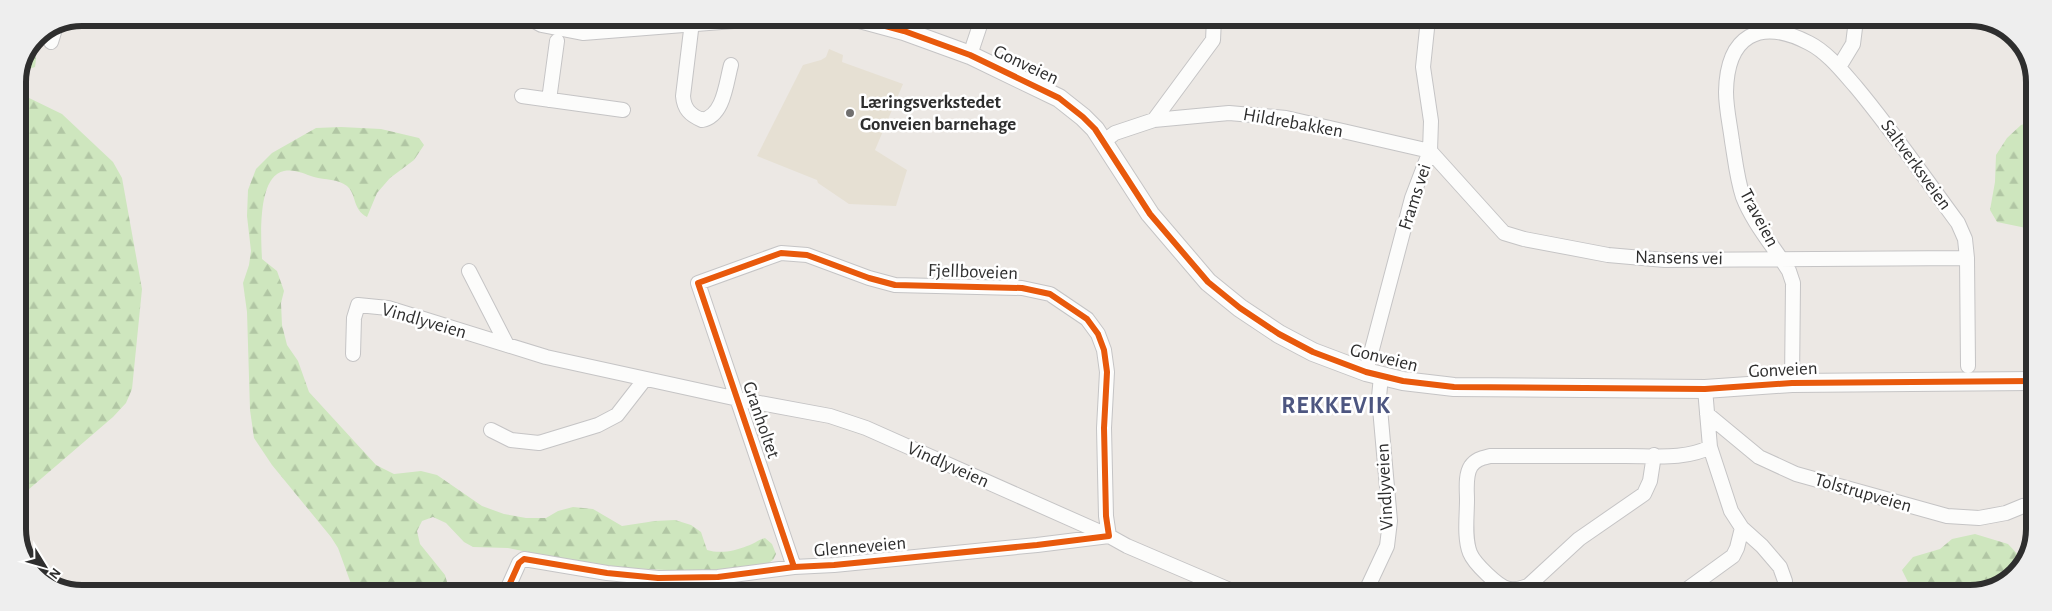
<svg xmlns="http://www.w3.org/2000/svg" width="2052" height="611" font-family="'Alegreya Sans',sans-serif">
<defs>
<pattern id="forest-firs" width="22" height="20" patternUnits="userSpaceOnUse" patternTransform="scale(1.25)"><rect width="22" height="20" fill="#cee6be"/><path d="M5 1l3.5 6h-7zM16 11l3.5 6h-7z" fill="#b1c6a4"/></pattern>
</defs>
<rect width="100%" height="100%" fill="#ece8e4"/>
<path fill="#e6e0d3" d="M 829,49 L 843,55 L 842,62 L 903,84 L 875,150 L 907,170 L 896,206 L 849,204 L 818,183 L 817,180 L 757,156 L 803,65 L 821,60 L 826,57 Z"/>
<path fill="url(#forest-firs)" d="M 33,44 L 36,59 L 35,67 L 22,71 Z
M 18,95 L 27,97 L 62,114 L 113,162 L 122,178 L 142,289 L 132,389 L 126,403 L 113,417 L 21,496 L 18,503 Z
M 2034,121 L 2034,231 L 2031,229 L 1997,222 L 1990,210 L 1995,182 L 1996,155 L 2007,138 L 2021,125 Z
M 341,127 L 381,129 L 419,138 L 424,145 L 414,160 L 390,178 L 377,193 L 367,217 C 352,209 357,195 347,186 C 338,179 325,180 314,177 C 304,174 296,169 284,171 C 257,176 261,238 262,259 L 277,271 L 284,291 L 281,303 L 282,325 L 287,345 L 298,361 L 309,392 L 376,465 L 394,474 L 421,471 L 437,475 L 482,506 L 504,514 L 526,518 L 546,518 L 558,511 L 573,507 L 593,509 L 622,526 L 655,521 L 675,520 L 691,525 L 701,532 L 707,550 C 720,554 735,551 747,546 C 754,544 758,540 765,538 L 772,544 L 776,554 L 773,560 L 767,564 L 723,570 L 685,571 L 629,568 L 572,561 L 508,548 L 473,547 L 464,542 L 446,523 L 433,517 L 422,521 L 417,531 L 420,544 L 445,575 L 450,592 L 354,592 L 338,548 L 331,537 L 272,465 L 254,438 L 250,410 L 247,312 L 243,283 L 249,265 L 251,251 L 247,216 L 248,190 L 256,169 L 272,153 L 316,128 Z
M 1975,534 L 2008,544 L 2023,560 L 2009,580 L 1970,593 L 1925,593 L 1924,591 L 1909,584 L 1902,570 L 1913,557 L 1940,549 L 1952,539 Z"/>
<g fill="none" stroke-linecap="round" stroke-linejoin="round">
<g stroke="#c5c4c5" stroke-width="16">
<path id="minor" d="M 692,22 L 683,96 C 684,109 690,115 702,120 C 724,116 726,83 731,65
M 51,42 L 55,29
M 970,55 L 982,19
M 1839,67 L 1853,44 L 1856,20
M 522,96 L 623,110
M 549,100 L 557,41
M 1154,120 L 1229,113 L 1286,118 L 1430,151 L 1504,233 L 1524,239 L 1608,255 L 1665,260 L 1967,258
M 1104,141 L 1115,133 L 1154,120 L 1213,40 L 1214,19
M 469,271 L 507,345
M 353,354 L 354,318 L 358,305 L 388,308 L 546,357 L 738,399 L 830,416 L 866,428 L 1109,536 L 1127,546 L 1237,593
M 1366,372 L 1412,198 L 1430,151 L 1431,121 L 1423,67 L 1428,19
M 1792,383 L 1793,283 L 1789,271 C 1774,247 1753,223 1743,197 C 1737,179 1735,159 1732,141 C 1730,125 1726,108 1726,92 C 1727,36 1759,17 1809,43 C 1827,52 1842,71 1856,87 C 1892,130 1924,177 1958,223 L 1965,239 L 1967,258 L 1968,366
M 1705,389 L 1710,447 L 1731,511 L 1742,528 L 1762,546 L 1780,567 L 1785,581 L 1784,593
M 1707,414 L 1759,457 L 1796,474 L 1947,516 L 1979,518 L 2006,513 L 2028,504 L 2032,500
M 491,430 L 511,440 L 539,443 L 598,425 L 617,415 L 645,379
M 1654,455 L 1650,481 L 1644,494 L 1579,539 L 1528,586 C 1522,588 1515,590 1509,589 C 1498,587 1474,563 1470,553 C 1464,538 1467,516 1467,500 C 1467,490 1465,475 1471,466 C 1476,459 1482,458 1490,456 C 1533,456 1576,456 1618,456 C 1648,455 1684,461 1710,447
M 506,592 L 519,563 L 524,559 L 607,573 L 658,578 L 718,577 L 794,567 L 834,565 L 1037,545 L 1109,536 L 1106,516 L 1104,428 L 1107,372 L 1104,350 L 1098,334 L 1087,319 L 1050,294 L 1022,288 L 895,285 L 869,278 L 807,255 L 781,253 L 698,283 L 794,567
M 1365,593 L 1387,546 L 1390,521 L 1379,397 L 1381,376
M 1682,593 L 1733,556 L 1737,548 L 1742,528"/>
</g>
<g stroke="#c5c4c5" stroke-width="20">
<path id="tertiary" d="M 533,18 L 542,23 L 583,31 L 746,18
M 856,18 L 904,31 L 970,55 L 1059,98 L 1083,117 L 1095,129 L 1150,214 L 1208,282 L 1240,308 L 1279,334 L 1313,352 L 1366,372 L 1403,381 L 1454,387 L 1705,389 L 1792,383 L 2033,381"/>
</g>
<use href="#minor" stroke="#fcfcfb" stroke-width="14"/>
<use href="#tertiary" stroke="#fcfcfb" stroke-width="18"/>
<g stroke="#fff" stroke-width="9">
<path id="cycleway" d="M 856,18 L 904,31 L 970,55 L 1059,98 L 1083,117 L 1095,129 L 1150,214 L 1208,282 L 1240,308 L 1279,334 L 1313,352 L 1366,372 L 1403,381 L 1454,387 L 1705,389 L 1792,383 L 2033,381
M 506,592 L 519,563 L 524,559 L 607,573 L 658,578 L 718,577 L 794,567 L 834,565 L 1037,545 L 1109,536 L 1106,516 L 1104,428 L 1107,372 L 1104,350 L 1098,334 L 1087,319 L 1050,294 L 1022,288 L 895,285 L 869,278 L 807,255 L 781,253 L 698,283 L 794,567"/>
</g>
<use href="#cycleway" stroke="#e8590c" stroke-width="6"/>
</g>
<circle fill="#706f6e" stroke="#fff" stroke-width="2" cx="850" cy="113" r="5"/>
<g text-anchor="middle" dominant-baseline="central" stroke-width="5" stroke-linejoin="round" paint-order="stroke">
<g font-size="19" fill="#2e2e2e" stroke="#fff">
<text transform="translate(1026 65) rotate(25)">Gonveien</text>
<text transform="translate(1293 123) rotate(10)">Hildrebakken</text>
<text transform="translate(1916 165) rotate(54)">Saltverksveien</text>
<text transform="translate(1415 197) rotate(-72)">Frams vei</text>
<text transform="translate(1759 218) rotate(62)">Traveien</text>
<text transform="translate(1679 258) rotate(1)">Nansens vei</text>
<text transform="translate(973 272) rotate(2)">Fjellboveien</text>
<text transform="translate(424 321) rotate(16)">Vindlyveien</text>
<text transform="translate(1384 358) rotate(14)">Gonveien</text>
<text transform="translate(1783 370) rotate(-3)">Gonveien</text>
<text transform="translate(761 420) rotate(71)">Granholtet</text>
<text transform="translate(948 465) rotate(24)">Vindlyveien</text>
<text transform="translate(1385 487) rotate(-93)">Vindlyveien</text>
<text transform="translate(1863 493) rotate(16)">Tolstrupveien</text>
<text transform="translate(860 547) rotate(-5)">Glenneveien</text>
</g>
<g font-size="19" font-weight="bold" fill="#2e2e2e" stroke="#fff" text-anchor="start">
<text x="860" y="102">Læringsverkstedet<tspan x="860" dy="22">Gonveien barnehage</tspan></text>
</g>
<g font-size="24" font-weight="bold" letter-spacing="1" fill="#4d5680" stroke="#fff">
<text x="1336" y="406">REKKEVIK</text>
</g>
</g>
<path d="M0 0H2052V611H0ZM82 26H1970A56 56 0 0 1 2026 82V529A56 56 0 0 1 1970 585H82A56 56 0 0 1 26 529V82A56 56 0 0 1 82 26Z" fill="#eee" fill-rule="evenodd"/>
<path fill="none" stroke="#2e2e2e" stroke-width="6" d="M82 26H1970A56 56 0 0 1 2026 82V529A56 56 0 0 1 1970 585H82A56 56 0 0 1 26 529V82A56 56 0 0 1 82 26Z"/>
<g transform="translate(45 566) rotate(127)" stroke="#ffffff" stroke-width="4" paint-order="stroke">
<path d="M0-4L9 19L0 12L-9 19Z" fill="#2e2e2e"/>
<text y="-8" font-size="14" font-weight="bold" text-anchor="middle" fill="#2e2e2e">N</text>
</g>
</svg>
